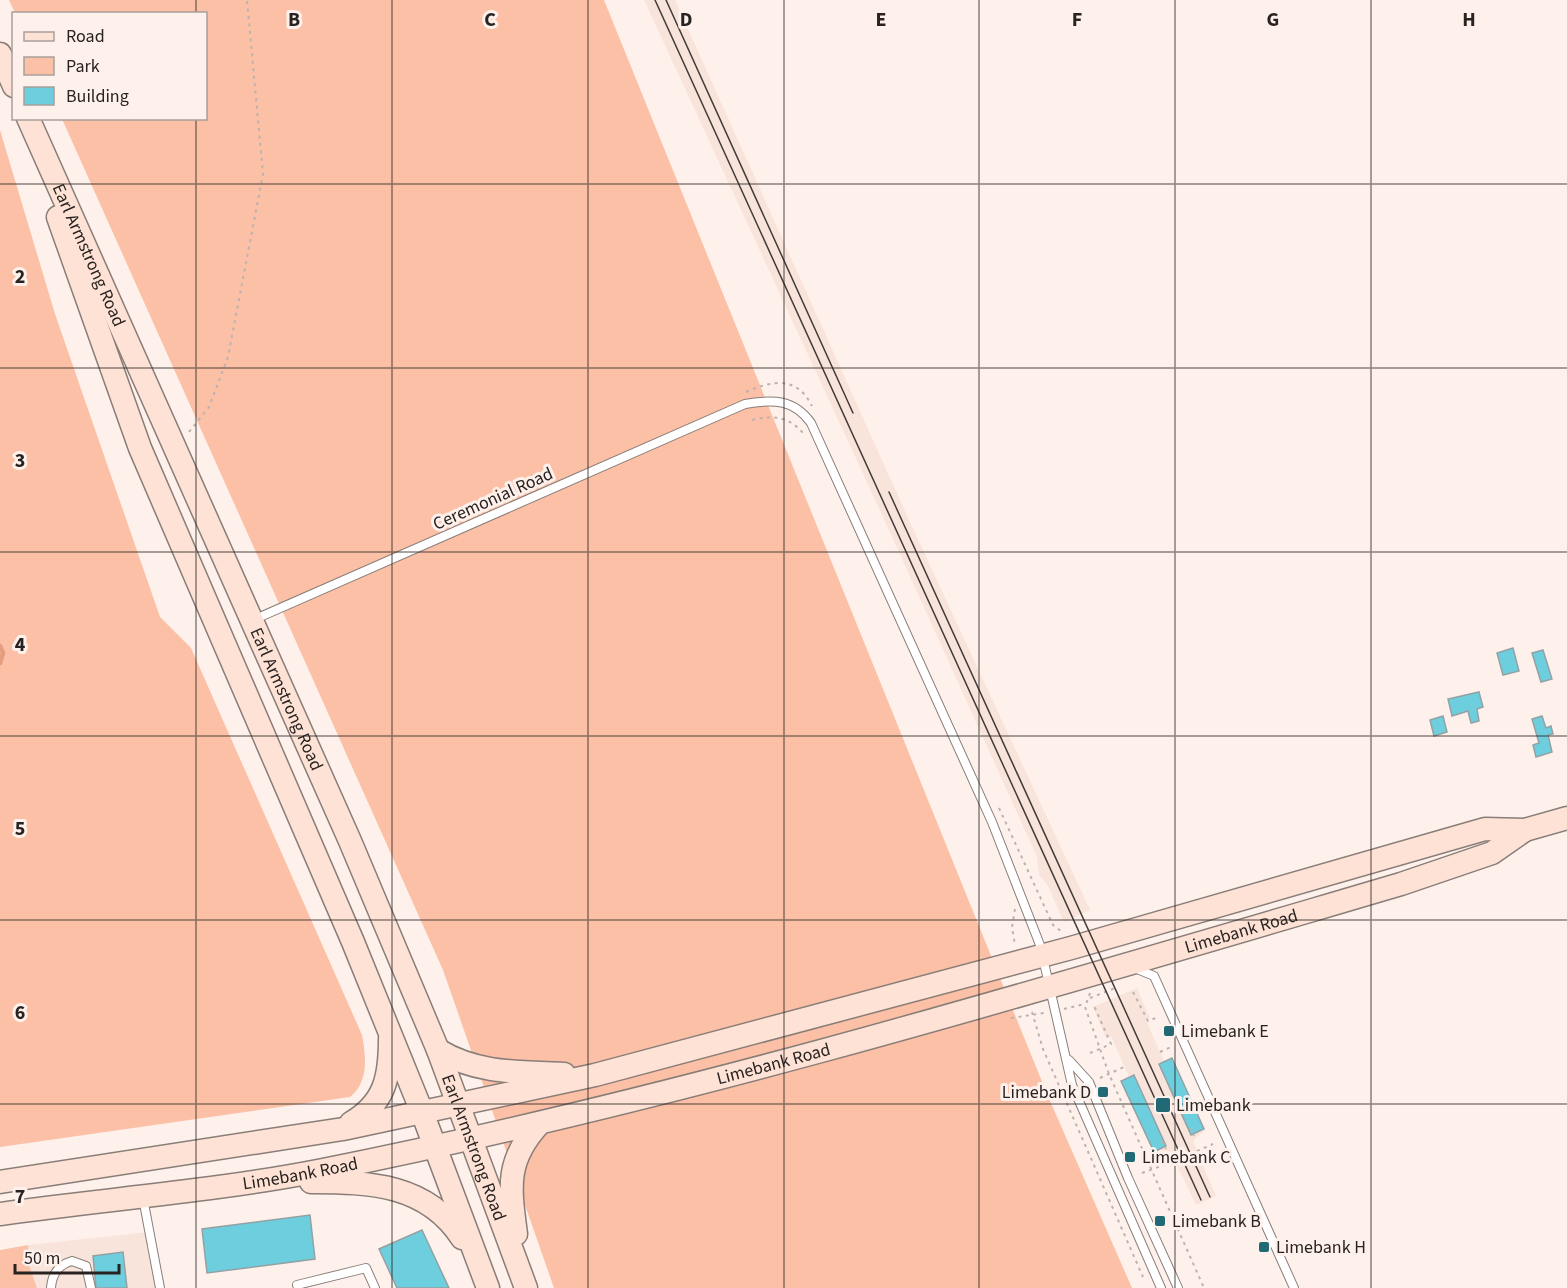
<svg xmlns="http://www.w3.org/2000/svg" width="1567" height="1288" font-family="'Source Sans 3',sans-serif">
<rect width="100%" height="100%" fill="#fef1ec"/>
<path fill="#f9e4db" d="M 644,0 L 675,0 L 909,520 L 1090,910 L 1066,921 L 1064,922 L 1047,884 L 1039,875 L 1037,857 L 889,530 Z
M 1137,988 L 1150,1018 L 1146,1020 L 1164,1061 L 1172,1058 L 1205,1130 L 1193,1141 L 1216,1196 L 1196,1205 L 1170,1151 L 1164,1154 L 1161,1149 L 1154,1152 L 1121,1081 L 1129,1077 L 1111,1036 L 1106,1038 L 1093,1007 Z
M 148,1232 L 160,1288 L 37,1288 L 30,1268 L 28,1245 Z"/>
<path fill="#fbc0a6" d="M 9,0 L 604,0 L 1047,1094 L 1132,1288 L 554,1288 L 443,970 L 62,119 L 206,118 L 206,14 L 15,13 Z
M 0,130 L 55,314 L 160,617 L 191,648 L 362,1035 C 366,1056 369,1082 350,1097 L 0,1147 Z
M 28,1245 L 30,1268 L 37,1288 L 0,1288 L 0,1250 Z"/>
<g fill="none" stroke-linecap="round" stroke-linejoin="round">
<path stroke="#e49e7f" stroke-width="4.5" d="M 0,646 L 3,653 L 0,663"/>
</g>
<path fill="#6dcede" stroke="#94a1a4" stroke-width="1.5" d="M 1513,648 L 1519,671 L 1503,675 L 1497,653 Z
M 1543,650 L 1552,679 L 1541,682 L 1532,653 Z
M 1479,692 L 1483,707 L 1477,709 L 1479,721 L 1471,723 L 1468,711 L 1452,716 L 1448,699 Z
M 1443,716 L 1447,732 L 1434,736 L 1430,720 Z
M 1542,716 L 1546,728 L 1551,726 L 1553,734 L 1548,735 L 1552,752 L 1536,757 L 1533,745 L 1539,743 L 1532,719 Z
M 1172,1058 L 1204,1129 L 1191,1135 L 1159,1064 Z
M 1134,1075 L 1166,1146 L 1154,1152 L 1121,1081 Z
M 310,1215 L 315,1259 L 207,1273 L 202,1229 Z
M 422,1230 L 449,1288 L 397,1288 L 379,1249 Z
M 123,1252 L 127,1288 L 96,1288 L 93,1256 Z"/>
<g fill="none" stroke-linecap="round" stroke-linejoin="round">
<g stroke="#897d78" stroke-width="10">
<path id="lane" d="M 253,620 L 745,404 C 773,399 794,399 811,423 L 992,822 L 1040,945 L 1072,1085 L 1161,1288
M 1137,969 L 1154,976 L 1294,1288
M 1069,1060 L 1089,1082 L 1128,1178 L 1178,1288
M 143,1198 L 160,1288
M 297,1285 L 366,1268 L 375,1288
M 51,1288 C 52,1274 58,1265 72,1261 L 86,1266 L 91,1288"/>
</g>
<g stroke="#897d78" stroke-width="25">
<g id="secondary">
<path d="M 0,54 L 14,86"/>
<path id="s1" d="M 28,118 L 350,841 L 438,1050 L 526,1288"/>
<path d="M 58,217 L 140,448 L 353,942 L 422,1112 L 488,1288"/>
<path d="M 438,1050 C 477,1074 520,1072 564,1074"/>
<path d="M 351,1123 C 385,1103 390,1077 390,1039"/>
<path d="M 0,1182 L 343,1129 L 595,1075 L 1071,948 L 1485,829 L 1525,830 L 1567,818"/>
<path d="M 311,1182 C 370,1182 427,1184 462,1238"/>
<path id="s2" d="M 0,1214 C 107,1199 217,1191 323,1170 C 688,1097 1044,989 1401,884 L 1492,853 L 1525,830"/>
<path d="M 516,1234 C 510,1188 505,1161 539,1124"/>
</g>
</g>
<path stroke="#bcb2ae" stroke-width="2" stroke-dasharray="3 4.5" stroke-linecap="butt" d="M 746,392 C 773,380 797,376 812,406
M 752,420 C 773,415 788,416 803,433
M 189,432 L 209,407 L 228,357 L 263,174 L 247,0
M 999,808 L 1053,925 L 1061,931
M 1015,909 L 1012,927 L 1015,945
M 1133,992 L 1148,1021 L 1158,1017
M 1090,993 L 1085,1007 L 1109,1074 L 1204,1288
M 1090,998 L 1118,987
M 1064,1009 L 1085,1004
M 1032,1012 L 1043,1049 L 1143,1277
M 1011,1018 L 1044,1013
M 1160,1052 L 1171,1047
M 1090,1053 L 1111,1044 L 1095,1008 L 1097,1007
M 1100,1078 L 1124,1067
M 1191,1128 L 1194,1136
M 1162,1141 L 1166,1149
M 1197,1151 L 1213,1144
M 1142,1173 L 1175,1161"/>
<use href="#lane" stroke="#fff" stroke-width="8"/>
<use href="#secondary" stroke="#fde2d5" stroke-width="22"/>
<path stroke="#413b39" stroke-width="1.5" d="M 655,0 L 1201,1200
M 666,0 L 853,413
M 889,492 L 1210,1197"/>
</g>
<path fill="none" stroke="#282321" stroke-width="1.5" stroke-opacity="0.55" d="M 196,0 L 196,14M 392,0 L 392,1288M 588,0 L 588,1288M 784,0 L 784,1288M 979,0 L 979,1288M 1175,0 L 1175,1288M 1371,0 L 1371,1288M 196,118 L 196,1288M 0,184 L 1567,184M 0,368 L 1567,368M 0,552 L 1567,552M 0,736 L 1567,736M 0,920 L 1567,920M 0,1104 L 1567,1104"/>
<g fill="#216a75" stroke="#fef1ec" stroke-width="2">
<rect x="1163" y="1025" width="12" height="12" rx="3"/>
<rect x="1097" y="1086" width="12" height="12" rx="3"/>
<rect x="1155" y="1097" width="16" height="16" rx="3"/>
<rect x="1124" y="1151" width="12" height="12" rx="3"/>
<rect x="1154" y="1215" width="12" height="12" rx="3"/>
<rect x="1258" y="1241" width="12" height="12" rx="3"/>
</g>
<g text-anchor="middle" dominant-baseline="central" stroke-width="6" stroke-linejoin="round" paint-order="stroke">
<g font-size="18" fill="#282321" stroke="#fef1ec">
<text stroke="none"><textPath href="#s1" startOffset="150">Earl Armstrong Road</textPath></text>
<text transform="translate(493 499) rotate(-24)">Ceremonial Road</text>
<text stroke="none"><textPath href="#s1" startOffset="636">Earl Armstrong Road</textPath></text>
<text stroke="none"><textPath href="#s2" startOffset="1275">Limebank Road</textPath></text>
<text stroke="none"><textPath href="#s2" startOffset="789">Limebank Road</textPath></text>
<text stroke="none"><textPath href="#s1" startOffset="1122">Earl Armstrong Road</textPath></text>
<text stroke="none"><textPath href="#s2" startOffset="303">Limebank Road</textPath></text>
</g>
<g font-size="18" fill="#282321" stroke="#fef1ec" text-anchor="start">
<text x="1181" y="1031">Limebank E</text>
<text x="1091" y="1092" text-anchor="end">Limebank D</text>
<text x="1176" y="1105">Limebank</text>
<text x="1142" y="1157">Limebank C</text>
<text x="1172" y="1221">Limebank B</text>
<text x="1276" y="1247">Limebank H</text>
</g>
</g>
<g font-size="20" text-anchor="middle" font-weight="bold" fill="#282321" stroke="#fef1ec" stroke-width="6" stroke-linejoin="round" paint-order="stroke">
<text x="294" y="26">B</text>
<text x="490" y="26">C</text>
<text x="686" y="26">D</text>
<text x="881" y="26">E</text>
<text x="1077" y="26">F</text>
<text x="1273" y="26">G</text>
<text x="1469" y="26">H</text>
<text x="20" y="283">2</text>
<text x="20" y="467">3</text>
<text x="20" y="651">4</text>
<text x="20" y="835">5</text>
<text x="20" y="1019">6</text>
<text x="20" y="1203">7</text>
</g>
<rect x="12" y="12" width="195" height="108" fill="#fef1ec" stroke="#a89f9b" stroke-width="1.5"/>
<rect x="24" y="32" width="30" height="9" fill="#fde2d5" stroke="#a89f9b" stroke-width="1.5"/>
<text x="66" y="42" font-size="18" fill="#282321">Road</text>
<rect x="24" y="57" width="30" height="18" fill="#fbc0a6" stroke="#a89f9b" stroke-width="1.5"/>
<text x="66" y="72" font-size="18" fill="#282321">Park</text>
<rect x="24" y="87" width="30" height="18" fill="#6dcede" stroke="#a89f9b" stroke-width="1.5"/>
<text x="66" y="102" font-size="18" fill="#282321">Building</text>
<path d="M15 1264v9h104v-9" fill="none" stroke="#282321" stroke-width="3"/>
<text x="24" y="1264" font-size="18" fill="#282321" stroke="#fef1ec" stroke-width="4.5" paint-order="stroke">50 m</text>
</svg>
